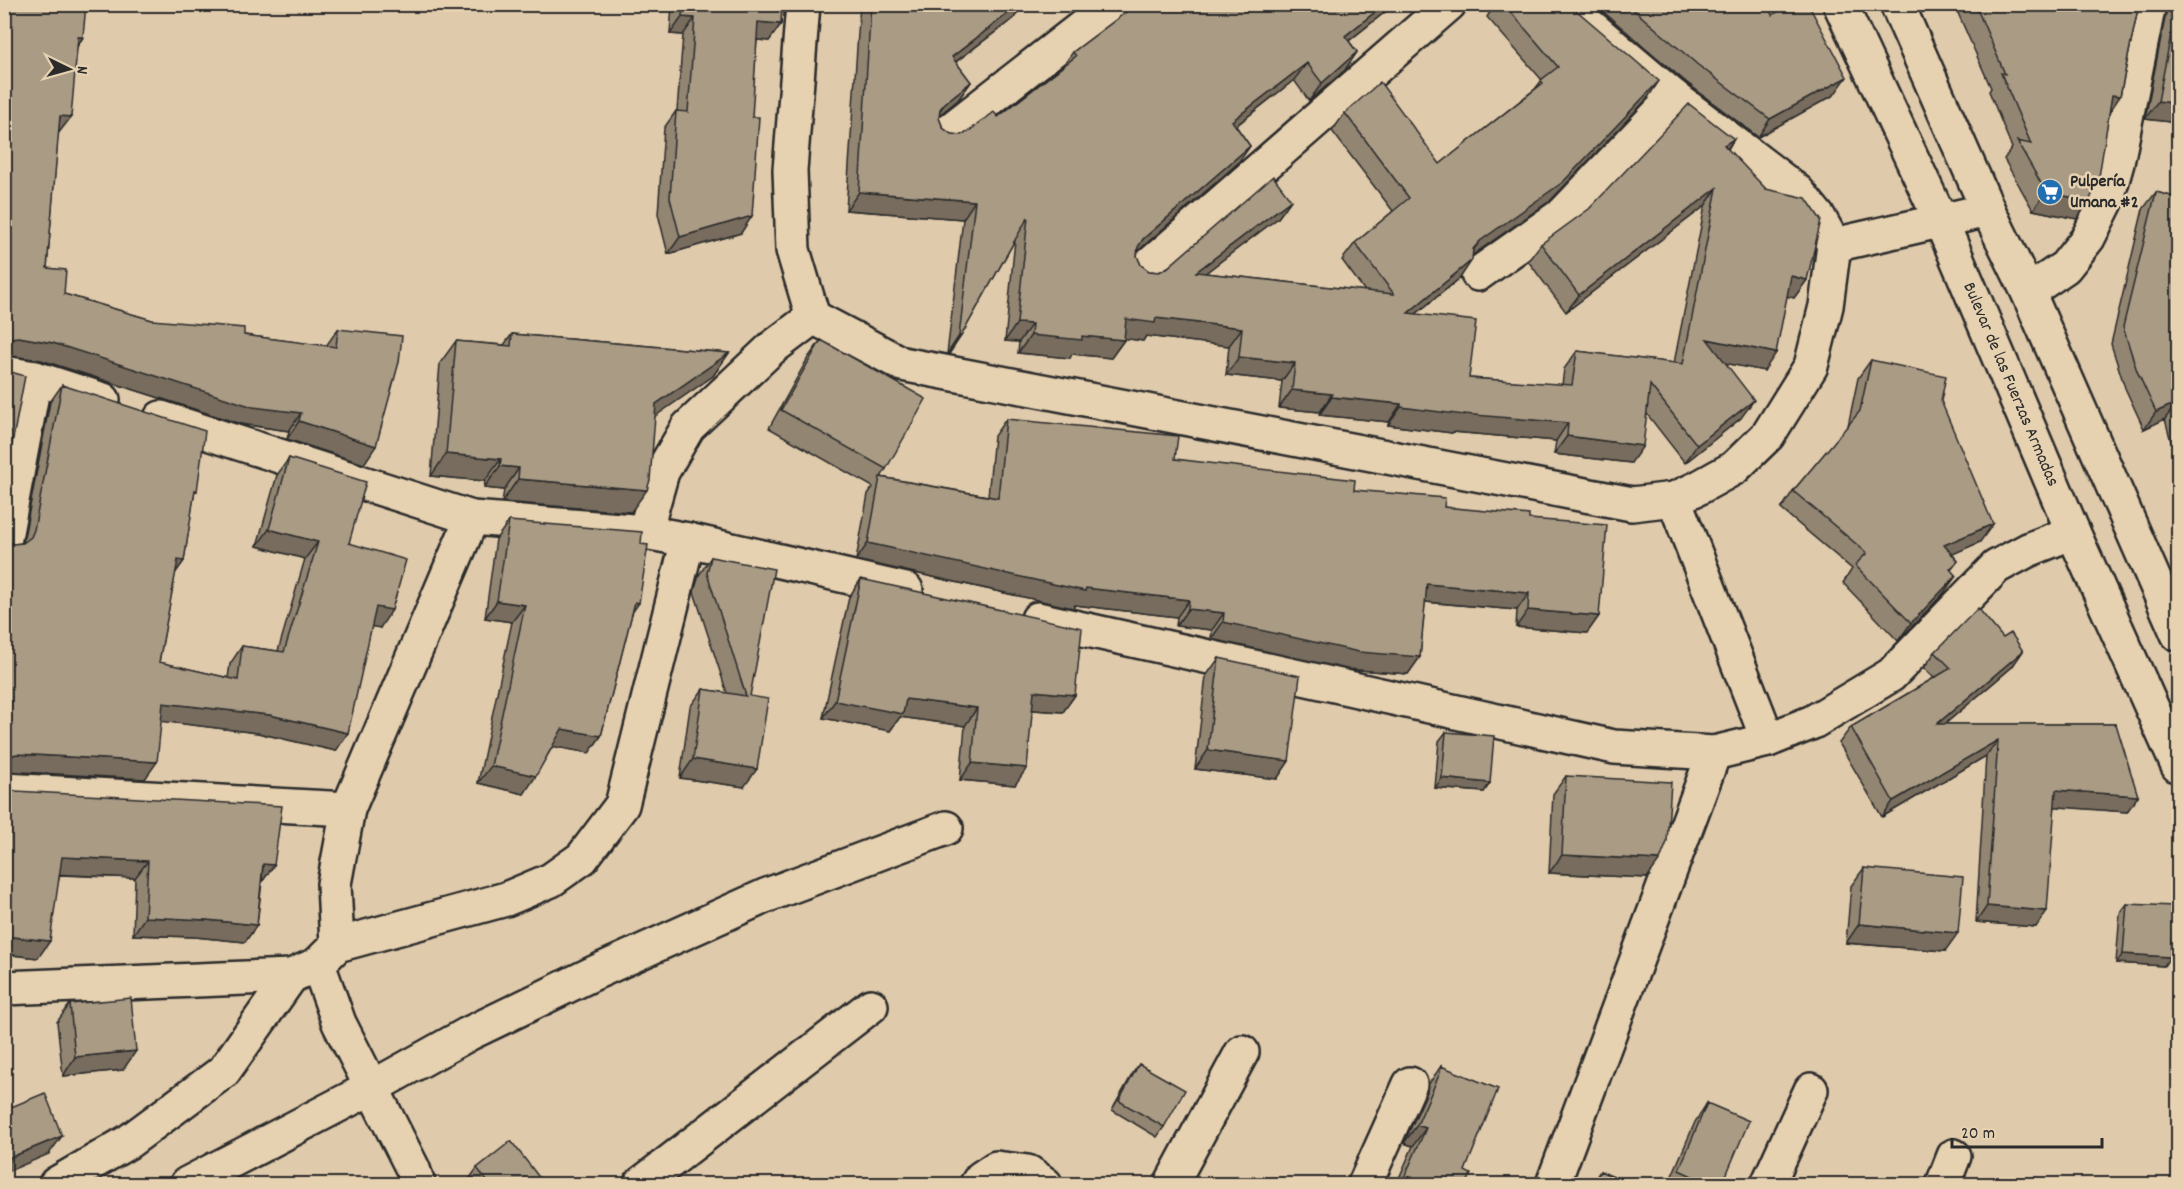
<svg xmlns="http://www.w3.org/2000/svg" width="2183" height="1189" font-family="Dekko,sans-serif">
<rect width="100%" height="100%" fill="#dfcaab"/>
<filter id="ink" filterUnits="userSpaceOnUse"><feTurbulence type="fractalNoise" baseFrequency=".0167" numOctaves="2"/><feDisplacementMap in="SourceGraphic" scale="12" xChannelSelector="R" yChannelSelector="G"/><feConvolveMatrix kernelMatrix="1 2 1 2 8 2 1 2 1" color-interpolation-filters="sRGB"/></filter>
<g filter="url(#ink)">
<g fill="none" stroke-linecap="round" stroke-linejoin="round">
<g stroke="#2b2b2b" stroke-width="38">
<g id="minor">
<path d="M 803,4 L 790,170 L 793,250 L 813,317 L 902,364 L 1632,504 L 1674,499 L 1698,488 L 1734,468 L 1768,435 L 1811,366 L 1826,306 L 1834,245 L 1819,218 L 1797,191 L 1674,97 L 1564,4"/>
<path id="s1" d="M 1840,4 L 1941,221 L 2073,532 L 2178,766"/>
<path d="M 1897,4 L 1988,210 L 2028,292 L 2178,634"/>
<path d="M 945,134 L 1112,4"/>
<path d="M 1834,245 L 1988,210"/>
<path d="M 1143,271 L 1449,4"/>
<path d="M 1478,274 L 1563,214 L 1674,97"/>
<path d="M 2028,292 L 2065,267 L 2088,238 L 2106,202 L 2117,163 L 2149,4"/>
<path d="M 4,373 L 35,378 L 103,400"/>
<path d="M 161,418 L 472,518 L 645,532 L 688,540 L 906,590"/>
<path d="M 1674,499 L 1768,740"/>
<path d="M 645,532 L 662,472 L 688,427 L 772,348 L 813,317"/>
<path d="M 4,543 L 35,378"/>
<path d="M 1038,619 L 1614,747 L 1714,753 L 1768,740 L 1813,722 L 1891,675 L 1996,567 L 2028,550 L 2073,532"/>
<path d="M 4,790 L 348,809 L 472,518"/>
<path d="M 337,945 L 334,884 L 348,809"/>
<path d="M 318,964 L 339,1023 L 413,1169 L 418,1184"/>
<path d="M 4,988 L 291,976 L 318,964 L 337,945 L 506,899 L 551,880 L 582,858 L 622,805 L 688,540"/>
<path d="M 56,1184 L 128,1142 L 224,1071 L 291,976"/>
<path d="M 187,1184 L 371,1088 L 468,1034 L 594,973 L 765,896 L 946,828"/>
<path d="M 641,1184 L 871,1006"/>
<path d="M 977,1184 L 981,1178 L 996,1168 L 1028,1172 L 1045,1184"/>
<path d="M 1171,1184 L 1242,1052"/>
<path d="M 1365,1184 L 1410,1084"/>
<path d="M 1553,1184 L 1714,753"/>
<path d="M 1768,1184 L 1811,1090"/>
<path d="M 1943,1184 L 1954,1156"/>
</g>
</g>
<use href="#minor" stroke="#e6d1b0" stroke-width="33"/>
</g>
<path fill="#928572" stroke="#2b2b2b" stroke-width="1.5" d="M 4,4 L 83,37 L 77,47 L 58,134 L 47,268 L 64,294 L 152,320 L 244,335 L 326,346 L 338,329 L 364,464 L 287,439 L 289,431 L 241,424 L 41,360 L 7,354 Z
M 672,4 L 782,4 L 781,24 L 769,41 L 757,40 L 741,233 L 668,254 L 658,214 L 664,128 L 676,111 L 677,111 L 683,35 L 670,34 Z
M 860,4 L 1023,4 L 1014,18 L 956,62 L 971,82 L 958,100 L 939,115 L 939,118 L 943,128 L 951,134 L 961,135 L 998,117 L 1063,66 L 1073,52 L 1137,4 L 1395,4 L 1349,41 L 1357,52 L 1345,70 L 1309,101 L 1294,80 L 1236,126 L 1250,146 L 1238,163 L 1138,251 L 1137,256 L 1141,265 L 1149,271 L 1159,272 L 1291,200 L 1278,218 L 1205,273 L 1365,291 L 1342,260 L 1355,243 L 1393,211 L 1332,131 L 1345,113 L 1440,164 L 1535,89 L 1542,80 L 1487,17 L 1495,4 L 1569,4 L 1647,99 L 1551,200 L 1473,255 L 1460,278 L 1416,314 L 1469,378 L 1562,385 L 1564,369 L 1577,351 L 1674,363 L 1705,206 L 1566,312 L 1528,261 L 1541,244 L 1734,139 L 1728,149 L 1807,280 L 1794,298 L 1787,296 L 1764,371 L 1725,363 L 1741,418 L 1685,463 L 1647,414 L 1631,463 L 1554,454 L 1556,441 L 1453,432 L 1452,433 L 1388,425 L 1389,422 L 1319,415 L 1320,412 L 1279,408 L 1282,381 L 1226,375 L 1229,346 L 1146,336 L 1143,341 L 1124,338 L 1124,340 L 1111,358 L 1072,354 L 1070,358 L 1018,353 L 1019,342 L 1005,341 L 1015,240 L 961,336 L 949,354 L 947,354 L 963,219 L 846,210 Z
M 1594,4 L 1767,4 L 1772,15 L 1834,95 L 1758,137 L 1686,82 Z
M 1954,4 L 2139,4 L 2120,96 L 2110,111 L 2089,201 L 2077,219 L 2033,210 L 2004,159 L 2012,148 L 1989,91 L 1991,88 Z
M 2167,4 L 2178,4 L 2178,123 L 2145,119 L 2167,8 Z
M 2156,192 L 2178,198 L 2178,468 L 2165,419 L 2144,429 L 2125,388 L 2111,344 L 2143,209 Z
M 512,334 L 729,353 L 713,376 L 655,416 L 631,512 L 502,502 L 504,490 L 484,488 L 485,481 L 431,476 L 440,363 L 456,341 L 504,345 Z
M 821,340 L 886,469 L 881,477 L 988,496 L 994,436 L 1006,419 L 1175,459 L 1354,490 L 1444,507 L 1529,519 L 1599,616 L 1587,633 L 1516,627 L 1517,610 L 1425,602 L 1420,657 L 1408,674 L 1347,669 L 1211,639 L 1212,630 L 1176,626 L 1177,617 L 1075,605 L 1073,608 L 856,560 L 868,494 L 873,487 L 769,428 L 808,358 Z
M 1871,360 L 1941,401 L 1980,542 L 1952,554 L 1958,561 L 1951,570 L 1943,594 L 1898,641 L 1843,583 L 1852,569 L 1781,509 L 1793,491 L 1848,426 L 1858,378 Z
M 62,385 L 194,494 L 184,561 L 175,573 L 159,662 L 228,678 L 230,664 L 242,646 L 278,651 L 305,559 L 257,546 L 277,475 L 289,458 L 349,543 L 380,628 L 372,626 L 336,751 L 258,733 L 161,721 L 145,779 L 4,771 L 13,544 L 23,543 L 50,402 Z
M 509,521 L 632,613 L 601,736 L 589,753 L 553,746 L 524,794 L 478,783 L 512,622 L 485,618 L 496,539 Z
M 711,557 L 750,696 L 744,787 L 680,778 L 690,707 L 703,689 L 727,693 L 694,592 L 699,575 Z
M 861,579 L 1075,695 L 1063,712 L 1032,710 L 1015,785 L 960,780 L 965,726 L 900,717 L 890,731 L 823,718 L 849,597 Z
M 2003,638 L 2023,651 L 2012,667 L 1945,724 L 2116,724 L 2127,812 L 2055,806 L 2036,927 L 1976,922 L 1986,756 L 1882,817 L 1839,743 L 1851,727 L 1934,678 L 1924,668 L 1935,652 Z
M 1219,658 L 1289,761 L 1277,779 L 1195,769 L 1206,676 Z
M 1446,732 L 1490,783 L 1484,792 L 1435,788 L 1439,741 Z
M 1566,776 L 1647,878 L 1549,873 L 1553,794 Z
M 4,787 L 15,791 L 274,865 L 262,882 L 257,925 L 245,942 L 195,937 L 133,935 L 135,878 L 60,875 L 38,958 L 4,954 Z
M 1864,868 L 1945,951 L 1846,943 L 1851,886 Z
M 2127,904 L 2164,966 L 2116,963 L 2120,913 Z
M 70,1004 L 123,1070 L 63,1076 L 57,1022 Z
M 1139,1064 L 1164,1127 L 1157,1137 L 1112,1110 L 1133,1073 Z
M 1441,1066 L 1465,1171 L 1466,1185 L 1396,1185 L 1413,1146 L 1404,1143 L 1427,1092 L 1428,1085 Z
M 1707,1103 L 1722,1185 L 1668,1185 L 1695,1122 Z
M 477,1168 L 545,1185 L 475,1185 L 470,1178 Z
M 1600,1171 L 1631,1185 L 1591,1185 Z"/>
<path fill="#776c5d" stroke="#2b2b2b" stroke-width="1.5" d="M 1020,4 L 1023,4 L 1014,18 L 939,74 L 952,57 Z
M 1385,4 L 1395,4 L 1332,54 L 1345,36 Z
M 682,17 L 695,18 L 683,35 L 670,34 Z
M 758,22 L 781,24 L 769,41 L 747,39 Z
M 78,37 L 83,37 L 71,55 Z
M 1357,52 L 1345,70 L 1309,101 L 1322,83 Z
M 1307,63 L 1294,80 L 1219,139 L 1232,121 Z
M 1847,77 L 1834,95 L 1758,137 L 1770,119 Z
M 1659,81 L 1647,99 L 1551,200 L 1467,259 L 1461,267 L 1480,241 Z
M 971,82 L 958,100 L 933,120 L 946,102 Z
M 2112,95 L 2120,96 L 2108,114 Z
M 2158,101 L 2178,104 L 2178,123 L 2145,119 Z
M 60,116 L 71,117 L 58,134 Z
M 1734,139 L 1722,157 L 1724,145 Z
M 1250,146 L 1238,163 L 1131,257 L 1143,239 Z
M 1717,188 L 1705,206 L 1566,312 L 1579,295 Z
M 859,192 L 975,201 L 963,219 L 846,210 Z
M 2046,192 L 2089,201 L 2077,219 L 2033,210 Z
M 1291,200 L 1278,218 L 1183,290 L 1196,272 Z
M 752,216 L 741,233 L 668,254 L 680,237 Z
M 1472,260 L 1460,278 L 1396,330 L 1408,313 Z
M 1791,276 L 1807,280 L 1794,298 L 1779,294 Z
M 1156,318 L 1242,328 L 1229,346 L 1146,336 L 1143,341 L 1113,337 L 1126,319 Z
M 1017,323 L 1032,324 L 1019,342 L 1005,341 Z
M 1031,335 L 1082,336 L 1124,340 L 1111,358 L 1072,354 L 1070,358 L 1018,353 Z
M 959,336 L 961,336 L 949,354 L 947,354 Z
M 19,337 L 53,343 L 301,413 L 289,431 L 241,424 L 41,360 L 4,355 L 4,342 L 9,338 Z
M 1707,339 L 1776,353 L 1764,371 L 1694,357 Z
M 729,353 L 713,376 L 641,426 L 656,404 Z
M 1239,357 L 1295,363 L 1282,381 L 1226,375 Z
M 1292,390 L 1332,394 L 1320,412 L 1279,408 Z
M 1332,397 L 1401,404 L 1389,422 L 1319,415 Z
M 1754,400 L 1741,418 L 1685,463 L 1697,445 Z
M 2178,402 L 2165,419 L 2144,429 L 2156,412 Z
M 1401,407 L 1568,423 L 1556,441 L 1453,432 L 1452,433 L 1388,425 Z
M 299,421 L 376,446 L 364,464 L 287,439 Z
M 1567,436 L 1643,446 L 1631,463 L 1554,454 Z
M 446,454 L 501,459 L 485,481 L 431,476 Z
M 500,466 L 519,468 L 504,490 L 484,488 Z
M 518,479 L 647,490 L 631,512 L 502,502 Z
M 1993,524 L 1980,542 L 1931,564 L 1944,545 Z
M 269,529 L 318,542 L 305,559 L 257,546 Z
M 868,543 L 1086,588 L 1189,600 L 1177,617 L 1075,605 L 1073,608 L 856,560 Z
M 178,560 L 184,561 L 172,578 Z
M 1956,576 L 1943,594 L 1898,641 L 1911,623 Z
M 1427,584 L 1529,593 L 1517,610 L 1415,601 Z
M 497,601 L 525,605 L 512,622 L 485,618 Z
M 635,602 L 639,603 L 627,620 Z
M 376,607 L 392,610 L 380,628 L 364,625 Z
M 1188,609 L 1224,613 L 1212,630 L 1176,626 Z
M 1528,610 L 1599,616 L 1587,633 L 1516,627 Z
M 1223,622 L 1420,657 L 1408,674 L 1347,669 L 1211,639 Z
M 2023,651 L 2012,667 L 1926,740 L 1937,724 Z
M 1034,691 L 1075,695 L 1063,712 L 1021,709 Z
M 906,699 L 977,708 L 965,726 L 900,717 L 890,731 L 823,718 L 835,701 Z
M 163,703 L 270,715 L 348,733 L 336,751 L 258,733 L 150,720 Z
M 562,729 L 601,736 L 589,753 L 550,746 Z
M 1998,740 L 1986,756 L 1882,817 L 1893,801 Z
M 1208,750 L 1289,761 L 1277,779 L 1195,769 Z
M 17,754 L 157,762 L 145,779 L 4,771 L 4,759 L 8,756 Z
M 693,759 L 757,769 L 744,787 L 680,778 Z
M 972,763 L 1027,768 L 1015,785 L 960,780 Z
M 491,766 L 536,776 L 524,794 L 478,783 Z
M 1442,778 L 1490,783 L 1484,792 L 1435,788 Z
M 2056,790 L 2138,796 L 2127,812 L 2045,806 Z
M 1562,855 L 1660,860 L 1647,878 L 1549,873 Z
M 62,857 L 148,861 L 135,878 L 50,874 Z
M 263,864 L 274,865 L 262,882 Z
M 1987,906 L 2047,911 L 2036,927 L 1976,922 Z
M 145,917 L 207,920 L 257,925 L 245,942 L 195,937 L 133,935 Z
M 1859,924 L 1958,933 L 1945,951 L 1846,943 Z
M 4,936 L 50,941 L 38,958 L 4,954 Z
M 2123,954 L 2170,957 L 2164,966 L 2116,963 Z
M 136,1051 L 123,1070 L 63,1076 L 75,1057 Z
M 1417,1125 L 1426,1128 L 1413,1146 L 1404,1143 Z
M 62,1136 L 49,1154 L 4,1173 L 4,1160 Z"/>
<path fill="#aa9b85" stroke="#2b2b2b" stroke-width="1.5" d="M 4,4 L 86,4 L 83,37 L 78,37 L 71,117 L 60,116 L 47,268 L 66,270 L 64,294 L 152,320 L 244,328 L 244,335 L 336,347 L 338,329 L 402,336 L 399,362 L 376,446 L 299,421 L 301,413 L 253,407 L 53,343 L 19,337 L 9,338 L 4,342 Z
M 683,4 L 782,4 L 781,24 L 758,22 L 752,117 L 759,117 L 752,216 L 680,237 L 670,198 L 676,111 L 688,112 L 695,18 L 682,17 Z
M 871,4 L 1020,4 L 952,57 L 971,82 L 946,102 L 940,109 L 939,118 L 943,128 L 951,134 L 961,135 L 969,131 L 994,112 L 998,117 L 1076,56 L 1073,52 L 1137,4 L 1385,4 L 1345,36 L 1357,52 L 1322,83 L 1307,63 L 1232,121 L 1250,146 L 1143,239 L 1138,247 L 1137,256 L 1141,265 L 1149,271 L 1159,272 L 1167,268 L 1273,176 L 1291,200 L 1196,272 L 1394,294 L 1355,243 L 1409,198 L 1345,113 L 1380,82 L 1440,164 L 1543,83 L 1541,80 L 1558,67 L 1504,4 L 1569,4 L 1659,81 L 1563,182 L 1480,241 L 1473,249 L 1472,260 L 1408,313 L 1476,321 L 1469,378 L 1572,385 L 1577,351 L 1683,364 L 1717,188 L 1579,295 L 1541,244 L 1589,209 L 1689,104 L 1734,139 L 1724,145 L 1766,189 L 1806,198 L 1821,220 L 1807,280 L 1791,276 L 1776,353 L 1707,339 L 1754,400 L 1697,445 L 1650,385 L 1643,446 L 1567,436 L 1568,423 L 1464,414 L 1464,415 L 1401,407 L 1401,404 L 1332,397 L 1332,394 L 1292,390 L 1295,363 L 1239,357 L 1242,328 L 1156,318 L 1155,323 L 1126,319 L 1124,340 L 1082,336 L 1082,340 L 1031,335 L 1032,324 L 1017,323 L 1028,217 L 961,336 L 959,336 L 975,201 L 859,192 Z
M 1627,4 L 1767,4 L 1772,15 L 1792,4 L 1808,4 L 1847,77 L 1770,119 L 1698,65 Z
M 1975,4 L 2139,4 L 2120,96 L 2112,95 L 2098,183 L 2089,201 L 2046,192 L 2017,141 L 2031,144 L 2001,73 L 2005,74 Z
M 2177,4 L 2178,4 L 2178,104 L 2158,101 Z
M 2156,192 L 2178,198 L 2178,405 L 2178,402 L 2156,412 L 2137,371 L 2123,327 Z
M 512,334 L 729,353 L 656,404 L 650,480 L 647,490 L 518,479 L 519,468 L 500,466 L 501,459 L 446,454 L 456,341 L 511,346 Z
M 821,340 L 926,399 L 886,469 L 781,410 Z
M 1871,360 L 1946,376 L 1941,401 L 1993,524 L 1944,545 L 1958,561 L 1950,569 L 1956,576 L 1911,623 L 1855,565 L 1867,553 L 1793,491 L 1860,411 Z
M 4,370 L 25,376 L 4,486 Z
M 62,385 L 205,431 L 197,491 L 195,490 L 184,561 L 178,560 L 159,662 L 238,680 L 242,646 L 284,652 L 318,542 L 269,529 L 289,458 L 366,482 L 349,543 L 406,560 L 392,610 L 376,607 L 348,733 L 270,715 L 163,703 L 157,762 L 17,754 L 8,756 L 4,759 L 4,540 L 13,544 L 23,543 L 31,537 L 34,530 Z
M 1006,419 L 1178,436 L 1175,459 L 1355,480 L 1354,490 L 1445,498 L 1444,507 L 1529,515 L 1529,519 L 1607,525 L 1599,616 L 1528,610 L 1529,593 L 1427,584 L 1420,657 L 1359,652 L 1223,622 L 1224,613 L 1188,609 L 1189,600 L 1086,588 L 1085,591 L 868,543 L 880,477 L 998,498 Z
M 509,521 L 642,532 L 641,544 L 648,545 L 639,603 L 635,602 L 601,736 L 562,729 L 536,776 L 491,766 L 525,605 L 497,601 Z
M 711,557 L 774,569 L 750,696 L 768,699 L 757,769 L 693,759 L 703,689 L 746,696 L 707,573 Z
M 861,579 L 1082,628 L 1075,695 L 1034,691 L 1027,768 L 972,763 L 977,708 L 906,699 L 903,714 L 835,701 Z
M 1978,608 L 2003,638 L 2011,633 L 2023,651 L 1937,724 L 2116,724 L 2138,796 L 2056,790 L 2047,911 L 1987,906 L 1998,740 L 1893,801 L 1851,727 L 1951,668 L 1935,652 Z
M 1219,658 L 1300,676 L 1289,761 L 1208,750 Z
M 1446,732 L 1494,736 L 1490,783 L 1442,778 Z
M 1566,776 L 1671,782 L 1667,842 L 1660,860 L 1562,855 Z
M 4,787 L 15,791 L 282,806 L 274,865 L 263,864 L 257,925 L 207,920 L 145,917 L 148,861 L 62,857 L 50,941 L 4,936 Z
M 1864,868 L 1963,877 L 1958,933 L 1859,924 Z
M 2127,904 L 2174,906 L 2170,957 L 2123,954 Z
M 131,998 L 136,1051 L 75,1057 L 70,1004 Z
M 1139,1064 L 1185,1090 L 1164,1127 L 1119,1101 Z
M 1441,1066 L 1498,1089 L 1465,1171 L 1471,1174 L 1466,1185 L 1401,1185 L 1426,1128 L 1417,1125 L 1440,1073 Z
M 45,1093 L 62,1136 L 4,1160 L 4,1110 Z
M 1707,1103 L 1749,1121 L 1722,1185 L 1712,1185 L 1679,1170 Z
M 511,1141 L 545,1185 L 490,1185 L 477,1168 Z
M 1600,1171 L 1631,1185 L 1594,1185 Z
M 1246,1177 L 1265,1185 L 1243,1185 Z"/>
</g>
<defs>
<g id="supermarket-disc" transform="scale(1.35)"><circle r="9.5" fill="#1f6fb2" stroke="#e6d1b0"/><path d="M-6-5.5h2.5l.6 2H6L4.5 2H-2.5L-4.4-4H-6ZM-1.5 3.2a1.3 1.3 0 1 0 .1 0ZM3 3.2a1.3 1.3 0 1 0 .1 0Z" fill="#fff"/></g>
</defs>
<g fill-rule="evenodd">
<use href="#supermarket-disc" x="2050" y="192"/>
</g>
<g text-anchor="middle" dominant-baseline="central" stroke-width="5" stroke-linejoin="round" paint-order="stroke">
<g font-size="18" font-weight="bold" fill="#2b2b2b" stroke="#e6d1b0" text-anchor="start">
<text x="2070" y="182">Pulpería<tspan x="2070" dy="21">Umana #2</tspan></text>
</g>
<g font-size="18" fill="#2b2b2b" stroke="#e6d1b0">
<text stroke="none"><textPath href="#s1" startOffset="417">Bulevar de las Fuerzas Armadas</textPath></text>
</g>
</g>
<rect width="2183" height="1189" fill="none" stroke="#e6d1b0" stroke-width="24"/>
<rect x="12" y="12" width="2159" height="1165" fill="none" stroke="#2b2b2b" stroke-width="2" filter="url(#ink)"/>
<g transform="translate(69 69) rotate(95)" stroke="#e6d1b0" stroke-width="4.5" paint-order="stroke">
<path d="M0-4.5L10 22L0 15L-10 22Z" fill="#2b2b2b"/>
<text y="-9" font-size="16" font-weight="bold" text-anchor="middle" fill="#2b2b2b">N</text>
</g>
<path d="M1952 1138v9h150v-9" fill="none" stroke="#2b2b2b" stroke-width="3"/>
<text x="1961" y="1138" font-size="18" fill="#2b2b2b" stroke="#e6d1b0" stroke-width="4.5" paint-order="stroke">20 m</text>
</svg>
